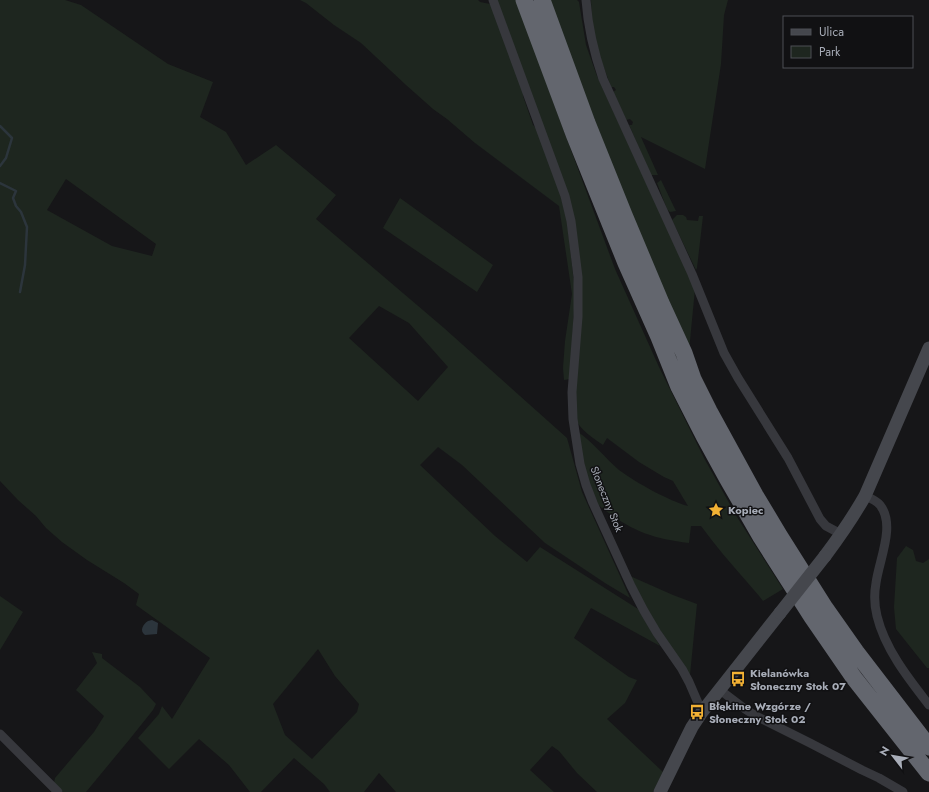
<svg xmlns="http://www.w3.org/2000/svg" width="929" height="792" font-family="Jost,sans-serif">
<rect width="100%" height="100%" fill="#161618"/>
<path fill="#1e261f" fill-rule="evenodd" d="M 0,0 L 65,0 L 81,5 L 168,64 L 213,82 L 200,117 L 226,132 L 246,165 L 276,145 L 336,195 L 316,219 L 444,328 L 567,438 L 582,492 L 630,598 L 605,583 L 545,543 L 462,465 L 438,447 L 420,465 L 495,536 L 527,562 L 540,547 L 638,609 L 660,646 L 591,608 L 574,638 L 629,677 L 637,680 L 625,703 L 607,719 L 663,772 L 653,792 L 597,792 L 577,773 L 559,751 L 552,746 L 530,770 L 554,792 L 396,792 L 379,773 L 364,792 L 330,792 L 324,784 L 294,758 L 261,792 L 250,792 L 229,765 L 199,739 L 169,769 L 138,738 L 159,714 L 162,706 L 172,719 L 210,658 L 136,605 L 139,594 L 124,583 L 87,560 L 62,542 L 46,528 L 36,516 L 18,500 L 0,481 ZM 66,179 L 156,244 L 152,256 L 112,246 L 47,210 ZM 379,306 L 409,323 L 448,367 L 418,401 L 349,338 ZM 318,649 L 335,676 L 359,704 L 357,712 L 312,759 L 285,735 L 273,704 Z
M 300,0 L 478,0 L 480,2 L 490,4 L 495,14 L 523,92 L 523,96 L 533,125 L 536,128 L 557,182 L 567,220 L 575,292 L 570,379 L 564,380 L 563,368 L 565,341 L 572,294 L 559,206 L 475,143 L 447,119 L 433,109 L 406,85 L 361,43 L 334,25 L 306,3 Z
M 496,0 L 517,0 L 554,104 L 615,269 L 659,367 L 704,458 L 737,517 L 783,589 L 763,601 C 758,594 752,588 747,582 C 731,564 715,545 701,526 L 691,526 L 689,543 C 655,539 634,532 606,511 C 602,508 595,503 593,498 C 585,478 582,453 578,432 C 593,442 605,458 619,470 C 635,482 669,501 688,506 L 673,481 L 664,477 L 639,462 L 607,438 L 603,445 C 594,439 579,429 576,419 L 575,229 Z
M 549,0 L 577,0 L 579,2 L 586,45 L 597,76 L 695,289 L 689,351 L 631,216 Z
M 591,0 L 728,0 L 724,15 L 721,64 L 705,169 L 641,137 L 658,175 L 651,175 L 629,125 L 632,125 L 633,122 L 630,119 L 626,120 L 613,92 L 616,90 L 614,87 L 611,87 L 598,52 L 592,26 Z
M 661,180 L 674,207 L 676,211 L 670,212 L 667,209 L 657,183 Z
M 400,198 L 493,265 L 477,292 L 383,228 Z
M 677,215 L 683,215 L 686,217 L 687,220 L 698,221 L 699,216 L 703,216 L 697,268 L 696,270 L 672,220 Z
M 906,546 L 913,550 L 916,561 L 923,563 L 929,559 L 929,668 L 927,668 L 896,629 L 894,607 L 897,558 Z
M 630,576 L 673,595 L 697,604 L 690,675 L 665,638 L 649,612 Z
M 0,596 L 23,612 L 0,650 Z
M 92,652 L 102,654 L 102,658 L 140,687 L 156,704 L 153,710 L 129,740 L 86,792 L 63,792 L 54,783 L 55,778 L 94,732 L 104,716 L 76,690 L 97,663 Z"/>
<path fill="#2c353c" d="M 152,620 L 158,623 L 157,634 L 145,635 C 139,631 143,624 148,621 Z"/>
<g fill="none" stroke-linecap="round" stroke-linejoin="round">
<path stroke="#2c353c" stroke-width="2.5" d="M 0,126 L 12,138 L 6,158 L 0,166
M 0,183 L 16,191 L 13,198 L 16,206 L 21,212 L 27,227 L 25,265 L 20,292"/>
<path stroke="#37383d" stroke-width="9" d="M 493,0 L 565,196 L 571,221 L 578,277 L 578,317 L 572,392 L 573,419 L 580,464 L 586,485 L 593,503 L 631,586 L 644,611 L 657,633 L 682,669 L 689,682 L 702,712
M 586,0 C 588,29 594,53 603,79 L 692,274 L 724,353 L 738,378 L 788,458 L 820,519 L 826,526 L 841,534
M 865,496 C 870,498 876,500 880,505 C 896,525 879,560 876,583 C 874,594 874,604 877,616 C 885,649 908,678 929,705
M 720,690 L 745,709 L 756,716 L 810,743 L 862,770 L 879,778 L 903,792
M 0,734 L 58,792"/>
<path stroke="#45474d" stroke-width="13" d="M 825,556 C 840,536 853,517 865,496 L 929,348
M 660,792 L 685,741 L 692,727 L 702,712 L 780,613"/>
<path stroke="#63666e" stroke-width="17" d="M 524,0 L 574,134 L 626,263 L 659,337 L 679,387 L 704,436 L 727,478 L 761,537 L 812,617 L 854,678 L 929,773
M 542,0 L 587,123 L 624,215 L 661,303 L 684,353 L 693,379 L 709,411 L 755,495 L 779,535 L 825,608 L 856,652 L 929,747"/>
<path stroke="#45474d" stroke-width="13" d="M 780,613 L 825,556"/>
</g>
<defs>
<g id="sight-bare" transform="scale(1.2)"><path d="M0-6L1.8-2.2L6-1.7L2.9 1.2L3.7 5.4L0 3.3L-3.7 5.4L-2.9 1.2L-6-1.7L-1.8-2.2Z" fill="#f2b134" stroke="#111113" stroke-width="2.5" paint-order="stroke"/></g>
<g id="bus-bare" transform="scale(1.2)"><path d="M-5-6H5V4H4V6H2V4H-2V6H-4V4H-5ZM-3.5-4V0h7V-4ZM-3.5 1.2v1.5H-2V1.2ZM2 1.2v1.5H3.5V1.2Z" fill="#f2b134" stroke="#111113" stroke-width="2.5" paint-order="stroke"/></g>
</defs>
<g fill-rule="evenodd">
<use href="#sight-bare" x="716" y="510"/>
<use href="#bus-bare" x="738" y="679"/>
<use href="#bus-bare" x="697" y="712"/>
</g>
<g text-anchor="middle" dominant-baseline="central" stroke-width="3" stroke-linejoin="round" paint-order="stroke">
<g font-size="11" fill="#a8adb8" stroke="#111113">
<text transform="translate(607 499) rotate(68)">Słoneczny Stok</text>
</g>
<g font-size="11" font-weight="bold" fill="#a8adb8" stroke="#111113" text-anchor="start">
<text x="728" y="510">Kopiec</text>
<text x="750" y="673">Kielanówka<tspan x="750" dy="13">Słoneczny Stok 07</tspan></text>
<text x="709" y="706">Błękitne Wzgórze /<tspan x="709" dy="13">Słoneczny Stok 02</tspan></text>
</g>
</g>
<rect x="783" y="16" width="130" height="52" fill="#111113" stroke="#4d4f55"/>
<rect x="791" y="29" width="20" height="6" fill="#45474d" stroke="#4d4f55"/>
<text x="819" y="36" font-size="12" fill="#a8adb8">Ulica</text>
<rect x="791" y="46" width="20" height="12" fill="#1e261f" stroke="#4d4f55"/>
<text x="819" y="56" font-size="12" fill="#a8adb8">Park</text>
<g transform="translate(893 756) rotate(301)" stroke="#111113" stroke-width="3" paint-order="stroke">
<path d="M0-3L7 15L0 10L-7 15Z" fill="#a8adb8"/>
<text y="-6" font-size="11" font-weight="bold" text-anchor="middle" fill="#a8adb8">N</text>
</g>
</svg>
